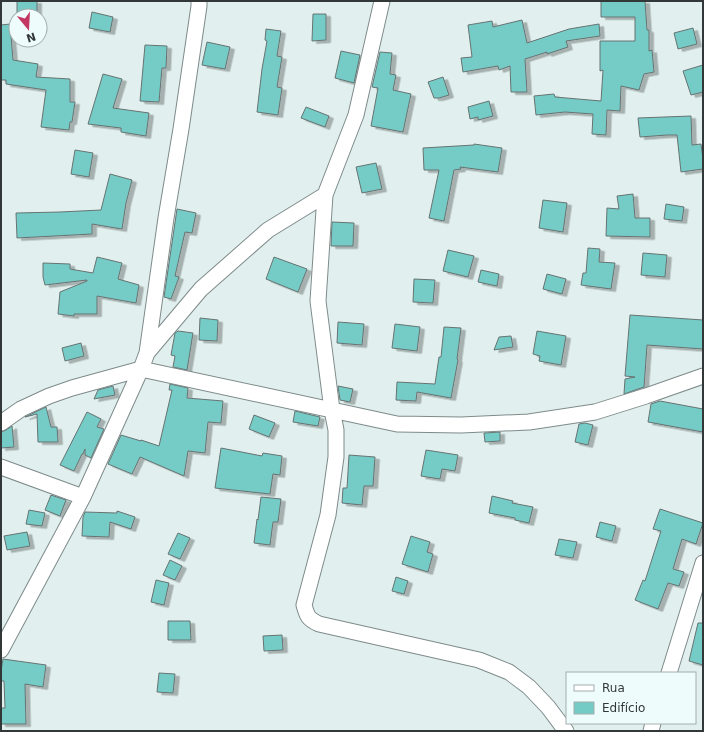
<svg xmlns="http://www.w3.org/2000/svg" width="704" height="732" font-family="'DejaVu Sans',sans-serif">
<defs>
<filter id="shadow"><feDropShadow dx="4.5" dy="2.5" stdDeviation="0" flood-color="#0004"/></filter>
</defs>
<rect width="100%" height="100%" fill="#e1f0ee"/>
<path fill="#74cbc6" stroke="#667372" filter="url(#shadow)" d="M 17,1 L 37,1 L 37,13 L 17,13 Z
M 601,1 L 645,1 L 647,30 L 649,30 L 649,51 L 652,50 L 654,72 L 644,74 L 639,90 L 621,86 L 620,111 L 607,110 L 606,135 L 592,134 L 593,114 L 565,112 L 536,115 L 534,96 L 554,94 L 555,97 L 601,101 L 603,70 L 600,71 L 600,41 L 635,41 L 635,17 L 601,17 Z
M 92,12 L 113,17 L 110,32 L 89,28 Z
M 313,14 L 326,14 L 326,40 L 312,41 Z
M 522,20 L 527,43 L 569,29 L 599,24 L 600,36 L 566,41 L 568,47 L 547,54 L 547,52 L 525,59 L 527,92 L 511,92 L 510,66 L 499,70 L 498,66 L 463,72 L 461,58 L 472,57 L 468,25 L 492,21 L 493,27 Z
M 10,24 L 13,60 L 38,64 L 36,77 L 70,79 L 70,102 L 75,102 L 72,122 L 70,122 L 69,130 L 41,127 L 46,90 L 6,84 L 6,80 L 1,80 L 1,25 Z
M 693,28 L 697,44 L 678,49 L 674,33 Z
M 266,29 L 281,31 L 277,56 L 282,57 L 277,87 L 282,88 L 278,115 L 257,112 L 262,69 L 267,41 L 265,40 Z
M 207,42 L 230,47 L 225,69 L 202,65 Z
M 145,45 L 167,46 L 166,68 L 162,68 L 159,102 L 140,101 Z
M 341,51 L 360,55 L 354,83 L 335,78 Z
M 380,52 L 392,53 L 390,74 L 396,75 L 393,90 L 411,94 L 403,132 L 371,126 L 378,88 L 372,87 Z
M 703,65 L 703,92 L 691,95 L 683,71 Z
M 103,74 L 122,79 L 113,108 L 149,113 L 146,136 L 121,132 L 121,128 L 88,124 Z
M 443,77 L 449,95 L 439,98 L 434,98 L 428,82 Z
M 489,101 L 493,116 L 478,120 L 478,117 L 470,119 L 468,107 Z
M 306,107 L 329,116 L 325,127 L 301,118 Z
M 691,116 L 692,145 L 701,144 L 703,159 L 703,169 L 681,172 L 677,135 L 667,135 L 640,137 L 638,118 Z
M 474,144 L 502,148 L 498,172 L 460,167 L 461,169 L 454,170 L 444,221 L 429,218 L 439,170 L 424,170 L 423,148 L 474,145 Z
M 75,150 L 93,153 L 89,177 L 71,174 Z
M 376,163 L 382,189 L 362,193 L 356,167 Z
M 110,174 L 132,180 L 126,203 L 122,229 L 92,224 L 92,234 L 17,238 L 16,213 L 60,212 L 101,210 Z
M 633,194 L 635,218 L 650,218 L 650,237 L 606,236 L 607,208 L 619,209 L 617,196 Z
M 543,200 L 567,203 L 563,232 L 539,228 Z
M 666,204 L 684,207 L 682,221 L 664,219 Z
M 177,209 L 196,213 L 192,233 L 185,232 L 175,276 L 179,277 L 171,299 L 164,297 Z
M 332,222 L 354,223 L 353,246 L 331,246 Z
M 588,248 L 600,249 L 599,262 L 615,263 L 611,289 L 581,285 L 583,273 L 586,273 Z
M 448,250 L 474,256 L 468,277 L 443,271 Z
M 643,253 L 667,255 L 665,277 L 641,275 Z
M 97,257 L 122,263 L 118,279 L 139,285 L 136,303 L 97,296 L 97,314 L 74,314 L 74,316 L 58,314 L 60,292 L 87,281 L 87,280 L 45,285 L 43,277 L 43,263 L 70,264 L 70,269 L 93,273 Z
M 274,257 L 307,269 L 298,292 L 266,279 Z
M 481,270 L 499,274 L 497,286 L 478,282 Z
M 547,274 L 566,279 L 562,294 L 543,289 Z
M 414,279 L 435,280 L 433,303 L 413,302 Z
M 630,315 L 703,320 L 703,349 L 647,345 L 644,387 L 624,394 L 625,379 L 635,377 L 625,376 Z
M 200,318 L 218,320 L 217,341 L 199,340 Z
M 338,322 L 364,324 L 362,345 L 337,343 Z
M 395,324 L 420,327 L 417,351 L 392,348 Z
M 444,327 L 461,328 L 457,359 L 458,360 L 451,398 L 417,392 L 416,401 L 396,400 L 397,382 L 435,384 L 439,357 L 441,357 Z
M 178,331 L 193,333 L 187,370 L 173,367 L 175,356 L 171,355 L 175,333 Z
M 537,331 L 566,336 L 561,365 L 539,361 L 540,356 L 533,354 Z
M 511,336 L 513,347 L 494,350 L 499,337 Z
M 81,343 L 84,356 L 65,361 L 62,348 Z
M 170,384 L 188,388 L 187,398 L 223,401 L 221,423 L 208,422 L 205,453 L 188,451 L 184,476 L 140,457 L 132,474 L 108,464 L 121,435 L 141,441 L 141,440 L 159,446 L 172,390 L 169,390 Z
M 113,386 L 115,395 L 94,399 L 98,390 Z
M 338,386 L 353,389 L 350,402 L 340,400 Z
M 660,401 L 703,409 L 703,432 L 648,422 L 651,404 Z
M 46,407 L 51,427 L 57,427 L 58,442 L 38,442 L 37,414 L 25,417 Z
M 295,411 L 320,417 L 318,426 L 293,422 Z
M 87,412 L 101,419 L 97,427 L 104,429 L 91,458 L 85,455 L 85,449 L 83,454 L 82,454 L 74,471 L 60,465 Z
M 254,415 L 275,423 L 269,437 L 249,429 Z
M 585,423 L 593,425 L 588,445 L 575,442 L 579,424 Z
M 12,426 L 14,447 L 1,448 L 1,432 L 6,430 Z
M 500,432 L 500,441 L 485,442 L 484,433 Z
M 221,448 L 262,456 L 263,453 L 282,456 L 280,475 L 273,474 L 270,494 L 215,488 Z
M 426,450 L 458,455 L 455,471 L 442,469 L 440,479 L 421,476 Z
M 349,455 L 375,457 L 373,486 L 364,486 L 362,505 L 342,503 L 343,488 L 347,488 Z
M 51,495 L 66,500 L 60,516 L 45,510 Z
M 492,496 L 513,501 L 512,503 L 533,507 L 529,523 L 515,520 L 515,518 L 489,513 Z
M 261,497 L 281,499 L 278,522 L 273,522 L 270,545 L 254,543 L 257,519 L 258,520 Z
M 660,509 L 703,523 L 696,544 L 682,539 L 673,569 L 684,572 L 679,586 L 668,583 L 658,609 L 635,600 L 643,580 L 645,581 L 661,531 L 653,529 Z
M 29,510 L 45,513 L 42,526 L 26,524 Z
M 117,511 L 135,517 L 131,529 L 110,522 L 109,537 L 82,536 L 83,517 L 85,512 L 117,513 Z
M 600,522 L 616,526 L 612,541 L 596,537 Z
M 27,532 L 30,546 L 7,550 L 4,536 Z
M 178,533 L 190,538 L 180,559 L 168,554 Z
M 411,536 L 430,542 L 427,552 L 433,554 L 428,572 L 402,564 Z
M 559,539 L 577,542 L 573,558 L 555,555 Z
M 170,560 L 182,566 L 175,580 L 163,575 Z
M 396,577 L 408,581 L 404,594 L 392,591 Z
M 156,580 L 169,583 L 164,605 L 151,602 Z
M 168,621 L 190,621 L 191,640 L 168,640 Z
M 698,623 L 703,623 L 703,665 L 689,661 Z
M 282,635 L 283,650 L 264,651 L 263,636 Z
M 3,659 L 46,665 L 43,687 L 25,684 L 26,724 L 1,724 L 1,708 L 5,708 L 4,681 L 1,681 L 1,671 Z
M 159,673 L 175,674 L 173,693 L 157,692 Z"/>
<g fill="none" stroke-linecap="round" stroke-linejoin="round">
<g stroke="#7e8b8a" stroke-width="17">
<path id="street" d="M 325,195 L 318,301 L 332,410 L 336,430 L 336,457 L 328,515 L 304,605 C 307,616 308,619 319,624 L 479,660 L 509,672 L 529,687 L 548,707 L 566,731
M 147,353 L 166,218 L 181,129 L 199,6 L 199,1
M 1,423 L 21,409 L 49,396 L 72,388 L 141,369 L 397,424 L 461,425 L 529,422 L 595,412 L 646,396 L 703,376
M 1,467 L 83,497
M 1,650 L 83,497 L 141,369 L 147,353 L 201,289 L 268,230 L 325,195 L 356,115 L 382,1
M 669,673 L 703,563
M 651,731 L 653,723"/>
</g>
<use href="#street" stroke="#fff" stroke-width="15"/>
</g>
<rect width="704" height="732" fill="none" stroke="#323837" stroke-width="4"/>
<rect x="566" y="672" width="130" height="52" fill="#eefdfc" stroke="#a3aead"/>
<rect x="574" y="685" width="20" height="6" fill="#ffffff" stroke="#a3aead"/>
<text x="602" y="692" font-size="12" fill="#323837">Rua</text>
<rect x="574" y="702" width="20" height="12" fill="#74cbc6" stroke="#a3aead"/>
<text x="602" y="712" font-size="12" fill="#323837">Edifício</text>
<g transform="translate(28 28) rotate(162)"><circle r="19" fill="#eefdfc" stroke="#a3aead"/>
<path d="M0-3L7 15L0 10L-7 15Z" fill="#c53763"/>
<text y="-6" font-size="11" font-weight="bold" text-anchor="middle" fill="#323837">N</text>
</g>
</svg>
